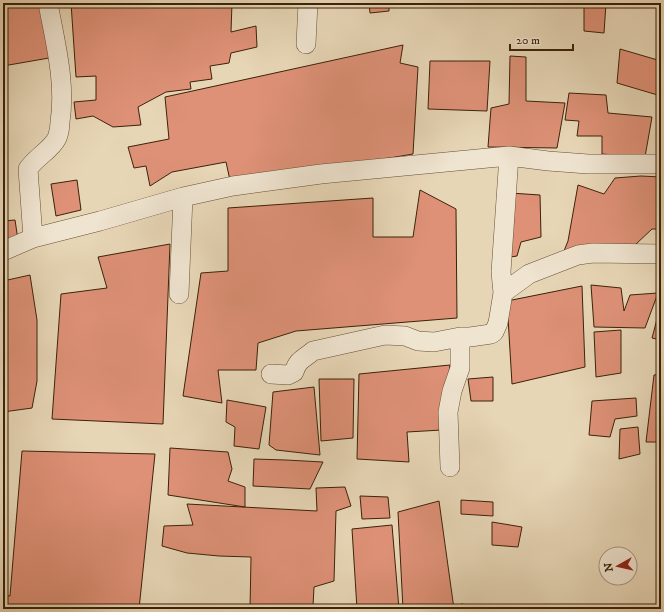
<svg xmlns="http://www.w3.org/2000/svg" width="664" height="612" font-family="'IM FELL DW Pica',serif">
<rect width="100%" height="100%" fill="#e7d6b6"/>
<filter id="stains"><feTurbulence type="fractalNoise" baseFrequency=".005" numOctaves="4"/><feColorMatrix values="0 0 0 0 .2 0 0 0 0 .09 0 0 0 0 .02 0 0 0 .5 -.17"/></filter>
<radialGradient id="worn" r=".72"><stop offset=".6" stop-color="#630" stop-opacity="0"/><stop offset="1" stop-color="#630" stop-opacity=".3"/></radialGradient>
<path fill="#de9177" stroke="#3b2208" d="M 3,3 L 44,3 L 49,58 L 3,66 Z
M 71,3 L 232,3 L 231,32 L 256,26 L 257,47 L 231,53 L 229,63 L 210,66 L 212,79 L 190,82 L 191,89 L 166,92 L 138,107 L 141,125 L 113,127 L 93,116 L 76,119 L 74,102 L 96,100 L 96,76 L 76,77 Z
M 369,3 L 389,3 L 389,11 L 370,13 Z
M 584,3 L 606,3 L 604,33 L 584,31 Z
M 403,45 L 400,63 L 418,67 L 413,154 L 231,185 L 226,162 L 172,172 L 150,186 L 146,166 L 134,168 L 128,147 L 169,139 L 165,97 Z
M 620,49 L 661,61 L 661,96 L 617,83 Z
M 510,56 L 526,57 L 526,101 L 565,103 L 557,148 L 488,147 L 491,108 L 509,104 Z
M 430,61 L 490,61 L 487,111 L 428,109 Z
M 569,93 L 606,95 L 608,113 L 652,117 L 645,157 L 602,154 L 602,136 L 577,136 L 579,121 L 565,120 Z
M 641,176 L 661,177 L 661,229 L 652,229 L 635,245 L 564,251 L 568,241 L 578,185 L 604,194 L 615,178 Z
M 77,180 L 81,210 L 56,216 L 51,184 Z
M 420,190 L 456,209 L 457,318 L 296,331 L 258,343 L 256,370 L 218,370 L 222,403 L 183,396 L 201,273 L 228,271 L 228,208 L 373,198 L 373,237 L 413,237 Z
M 510,193 L 540,195 L 541,237 L 521,242 L 517,256 L 504,258 Z
M 15,220 L 18,240 L 3,244 L 3,221 Z
M 170,244 L 163,424 L 52,419 L 61,294 L 107,288 L 98,257 Z
M 30,275 L 37,320 L 37,381 L 32,408 L 3,412 L 3,281 Z
M 591,285 L 621,288 L 624,311 L 630,295 L 658,293 L 645,328 L 594,327 Z
M 582,286 L 585,367 L 512,384 L 507,301 Z
M 661,304 L 661,340 L 652,338 Z
M 621,330 L 621,373 L 596,377 L 594,332 Z
M 450,365 L 442,430 L 407,432 L 409,462 L 357,459 L 359,374 Z
M 661,374 L 661,442 L 646,442 L 654,375 Z
M 493,377 L 493,401 L 471,401 L 468,379 Z
M 319,379 L 354,379 L 353,438 L 321,441 Z
M 314,387 L 320,455 L 276,450 L 269,445 L 273,392 Z
M 636,398 L 637,416 L 615,419 L 610,437 L 589,435 L 592,401 Z
M 227,400 L 266,407 L 259,449 L 234,446 L 235,427 L 226,422 Z
M 638,427 L 640,454 L 619,459 L 620,429 Z
M 170,448 L 228,452 L 232,469 L 228,481 L 245,487 L 245,507 L 168,495 Z
M 22,451 L 155,454 L 139,609 L 3,609 L 3,595 L 10,596 Z
M 254,459 L 286,460 L 323,462 L 310,489 L 253,486 Z
M 345,487 L 351,506 L 336,511 L 334,581 L 314,587 L 313,606 L 276,605 L 276,609 L 250,609 L 251,557 L 219,556 L 187,553 L 162,546 L 164,526 L 193,525 L 187,504 L 317,511 L 316,488 Z
M 360,496 L 388,497 L 390,518 L 362,519 Z
M 461,500 L 493,502 L 493,516 L 461,514 Z
M 439,501 L 454,609 L 403,609 L 398,512 Z
M 492,522 L 522,527 L 518,547 L 492,545 Z
M 392,525 L 399,609 L 357,609 L 352,529 Z
M 461,604 L 480,606 L 480,609 L 461,609 Z"/>
<g fill="none" stroke-linecap="round" stroke-linejoin="round">
<g stroke="#664f34" stroke-width="20">
<path id="minor" d="M 306,44 L 308,3
M 33,238 L 28,169 C 36,157 51,150 57,138 C 59,133 60,127 60,122 C 66,82 55,42 48,3
M 3,251 L 33,238 L 100,221 L 183,197 L 233,186 L 321,174 L 509,156 L 548,161 L 588,164 L 661,164
M 503,293 L 529,274 L 578,255 L 593,253 L 661,254
M 179,294 L 183,197
M 271,374 L 288,375 L 294,372 C 298,359 304,359 313,351 L 385,335 L 405,336 L 418,341 L 434,342 L 460,337 L 470,337 L 491,334 L 494,332 L 498,323 L 503,293 L 501,272 L 509,156
M 450,467 L 448,412 L 452,391 L 460,368 L 460,337"/>
</g>
<use href="#minor" stroke="#efe4d0" stroke-width="19"/>
</g>
<rect width="664" height="612" fill="none" stroke="#e7d6b6" stroke-width="16"/>
<rect x="4" y="4" width="656" height="604" fill="none" stroke="#3b2208" stroke-width="2"/>
<rect x="8" y="8" width="648" height="596" fill="none" stroke="#3b2208"/>
<g transform="translate(618 566) rotate(262)"><circle r="19" fill="#efe4d0" stroke="#a79680"/>
<path d="M0-3L7 15L0 10L-7 15Z" fill="#8f2418"/>
<text y="-6" font-size="11" font-weight="bold" text-anchor="middle" fill="#3b2208">N</text>
</g>
<path d="M510 44v6h63v-6" fill="none" stroke="#3b2208" stroke-width="2"/>
<text x="516" y="44" font-size="12" fill="#3b2208" stroke="#efe4d0" stroke-width="3" paint-order="stroke">20 m</text>
<rect width="100%" height="100%" filter="url(#stains)"/>
<rect width="100%" height="100%" fill="url(#worn)"/>
</svg>
